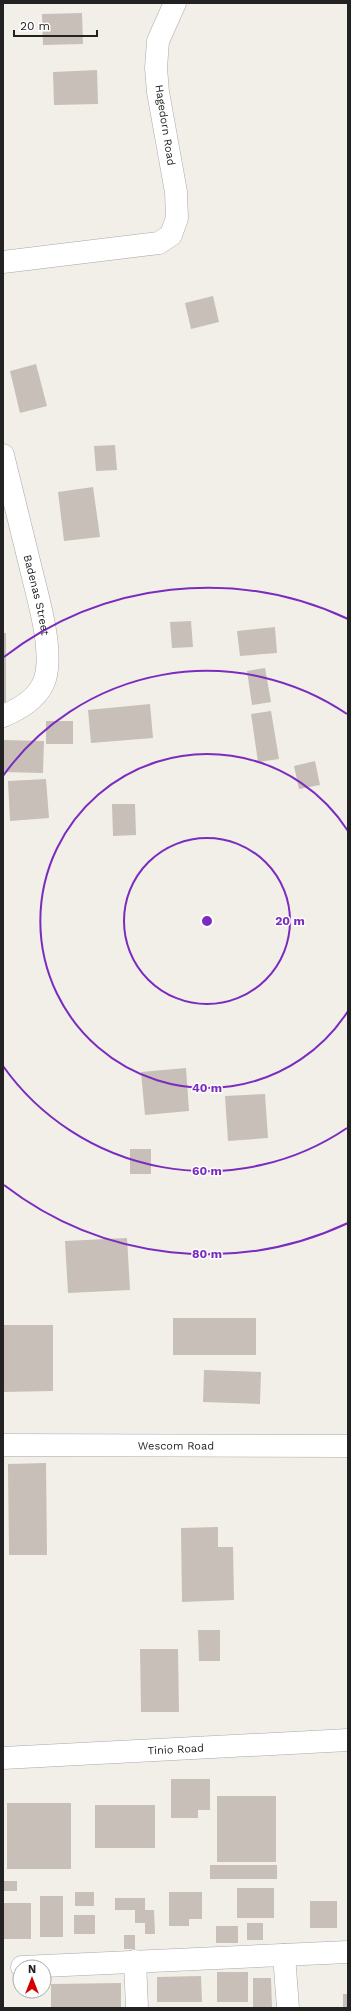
<svg xmlns="http://www.w3.org/2000/svg" width="351" height="2011" font-family="'Work Sans',sans-serif">
<rect width="100%" height="100%" fill="#f2efe9"/>
<path fill="#c7bfb8" d="M 82,13 L 83,44 L 43,45 L 42,14 Z
M 97,70 L 98,104 L 54,105 L 53,72 Z
M 213,296 L 219,322 L 191,329 L 185,303 Z
M 36,364 L 47,406 L 20,413 L 10,371 Z
M 115,445 L 117,470 L 96,471 L 94,446 Z
M 93,487 L 100,537 L 64,541 L 58,492 Z
M 191,621 L 193,647 L 172,648 L 170,622 Z
M 275,627 L 277,653 L 240,656 L 237,631 Z
M 3,633 L 6,633 L 6,703 L 3,703 Z
M 265,668 L 271,702 L 252,705 L 247,671 Z
M 150,704 L 153,738 L 91,743 L 88,710 Z
M 271,711 L 279,759 L 258,762 L 251,714 Z
M 46,721 L 73,721 L 73,744 L 46,744 Z
M 3,740 L 44,741 L 43,773 L 3,772 Z
M 315,761 L 320,785 L 299,789 L 294,766 Z
M 46,779 L 49,818 L 10,821 L 8,781 Z
M 112,804 L 135,804 L 136,835 L 113,836 Z
M 186,1068 L 189,1111 L 145,1115 L 141,1072 Z
M 265,1094 L 268,1138 L 228,1141 L 225,1096 Z
M 130,1149 L 151,1149 L 151,1174 L 130,1174 Z
M 127,1238 L 130,1290 L 68,1293 L 65,1241 Z
M 173,1318 L 256,1318 L 256,1355 L 173,1355 Z
M 3,1325 L 53,1325 L 53,1391 L 3,1392 Z
M 204,1370 L 261,1372 L 260,1404 L 203,1402 Z
M 46,1463 L 47,1555 L 9,1555 L 8,1464 Z
M 218,1527 L 218,1547 L 233,1547 L 234,1600 L 182,1602 L 181,1528 Z
M 198,1630 L 220,1630 L 220,1661 L 199,1661 Z
M 140,1649 L 178,1649 L 179,1712 L 141,1712 Z
M 171,1779 L 210,1779 L 210,1810 L 198,1810 L 198,1818 L 171,1818 Z
M 217,1796 L 276,1796 L 276,1862 L 217,1862 Z
M 7,1803 L 71,1803 L 71,1869 L 7,1869 Z
M 95,1805 L 155,1805 L 155,1848 L 95,1848 Z
M 210,1865 L 277,1865 L 277,1879 L 210,1879 Z
M 3,1881 L 17,1881 L 17,1891 L 3,1891 Z
M 237,1888 L 274,1888 L 274,1918 L 237,1918 Z
M 75,1892 L 94,1892 L 94,1906 L 75,1906 Z
M 169,1892 L 202,1892 L 202,1919 L 189,1919 L 189,1926 L 169,1926 Z
M 40,1896 L 63,1896 L 63,1937 L 40,1937 Z
M 115,1898 L 145,1898 L 145,1910 L 154,1910 L 155,1934 L 145,1934 L 145,1923 L 135,1923 L 135,1910 L 115,1910 Z
M 310,1901 L 337,1901 L 337,1928 L 310,1928 Z
M 4,1903 L 31,1903 L 31,1939 L 4,1939 Z
M 74,1915 L 95,1915 L 95,1934 L 74,1934 Z
M 247,1923 L 263,1923 L 263,1940 L 247,1940 Z
M 216,1926 L 238,1926 L 238,1943 L 216,1943 Z
M 124,1935 L 135,1935 L 135,1949 L 124,1949 Z
M 217,1972 L 248,1972 L 248,2002 L 217,2002 Z
M 201,1976 L 202,2002 L 157,2002 L 157,1977 Z
M 253,1978 L 271,1978 L 272,2008 L 253,2008 Z
M 121,1983 L 121,2008 L 51,2008 L 51,1984 Z
M 343,1994 L 348,1994 L 348,2008 L 343,2008 Z"/>
<g fill="none" stroke-linecap="round" stroke-linejoin="round">
<g stroke="#a9a9a9" stroke-width="23">
<g id="minor">
<path d="M 3,262 L 159,243 L 171,235 L 177,218 L 176,192 L 158,92 L 156,68 L 158,41 L 175,3"/>
<path id="s1" d="M 3,455 C 12,492 21,528 30,565 C 37,595 54,649 45,679 C 39,698 20,709 3,716"/>
<path id="s2" d="M 3,1445 L 348,1446"/>
<path id="s3" d="M 3,1758 L 348,1740"/>
<path d="M 284,1955 L 288,2008"/>
<path d="M 135,1961 L 137,2008"/>
<path d="M 22,1967 L 348,1952"/>
</g>
</g>
<use href="#minor" stroke="#fff" stroke-width="22"/>
</g>
<g fill="none" stroke="#7b2cbf" stroke-width="2">
<circle cx="207" cy="921" r="83"/>
<path d="M348 1011A167 167 0 1 1 348 831"/>
<path d="M347 1128A250 250 0 0 1 3 1066M3 776A250 250 0 0 1 347 714"/>
<path d="M348 1223A333 333 0 0 1 4 1185M4 657A333 333 0 0 1 348 619"/>
</g>
<g text-anchor="middle" dominant-baseline="central" stroke-width="3" stroke-linejoin="round" paint-order="stroke">
<g font-size="11" fill="#222" stroke="#fff">
<text transform="translate(165 125) rotate(81)">Hagedorn Road</text>
<text stroke="none"><textPath href="#s1" startOffset="144">Badenas Street</textPath></text>
<text stroke="none"><textPath href="#s2" startOffset="173">Wescom Road</textPath></text>
<text stroke="none"><textPath href="#s3" startOffset="173">Tinio Road</textPath></text>
</g>
</g>
<circle cx="207" cy="921" r="6" fill="#7b2cbf" stroke="#fff" stroke-width="2"/>
<g font-size="12" text-anchor="middle" font-weight="bold" fill="#7b2cbf" stroke="#fff" stroke-width="3" stroke-linejoin="round" paint-order="stroke">
<text x="290" y="925">20 m</text>
<text x="207" y="1092">40 m</text>
<text x="207" y="1175">60 m</text>
<text x="207" y="1258">80 m</text>
</g>
<rect width="351" height="2011" fill="none" stroke="#222222" stroke-width="8"/>
<g transform="translate(32 1979)"><circle r="19" fill="#ffffff" stroke="#a7a7a7"/>
<path d="M0-3L7 15L0 10L-7 15Z" fill="#d40000"/>
<text y="-6" font-size="11" font-weight="bold" text-anchor="middle" fill="#222222">N</text>
</g>
<path d="M14 30v6h83v-6" fill="none" stroke="#222222" stroke-width="2"/>
<text x="20" y="30" font-size="12" fill="#222222" stroke="#ffffff" stroke-width="3" paint-order="stroke">20 m</text>
</svg>
